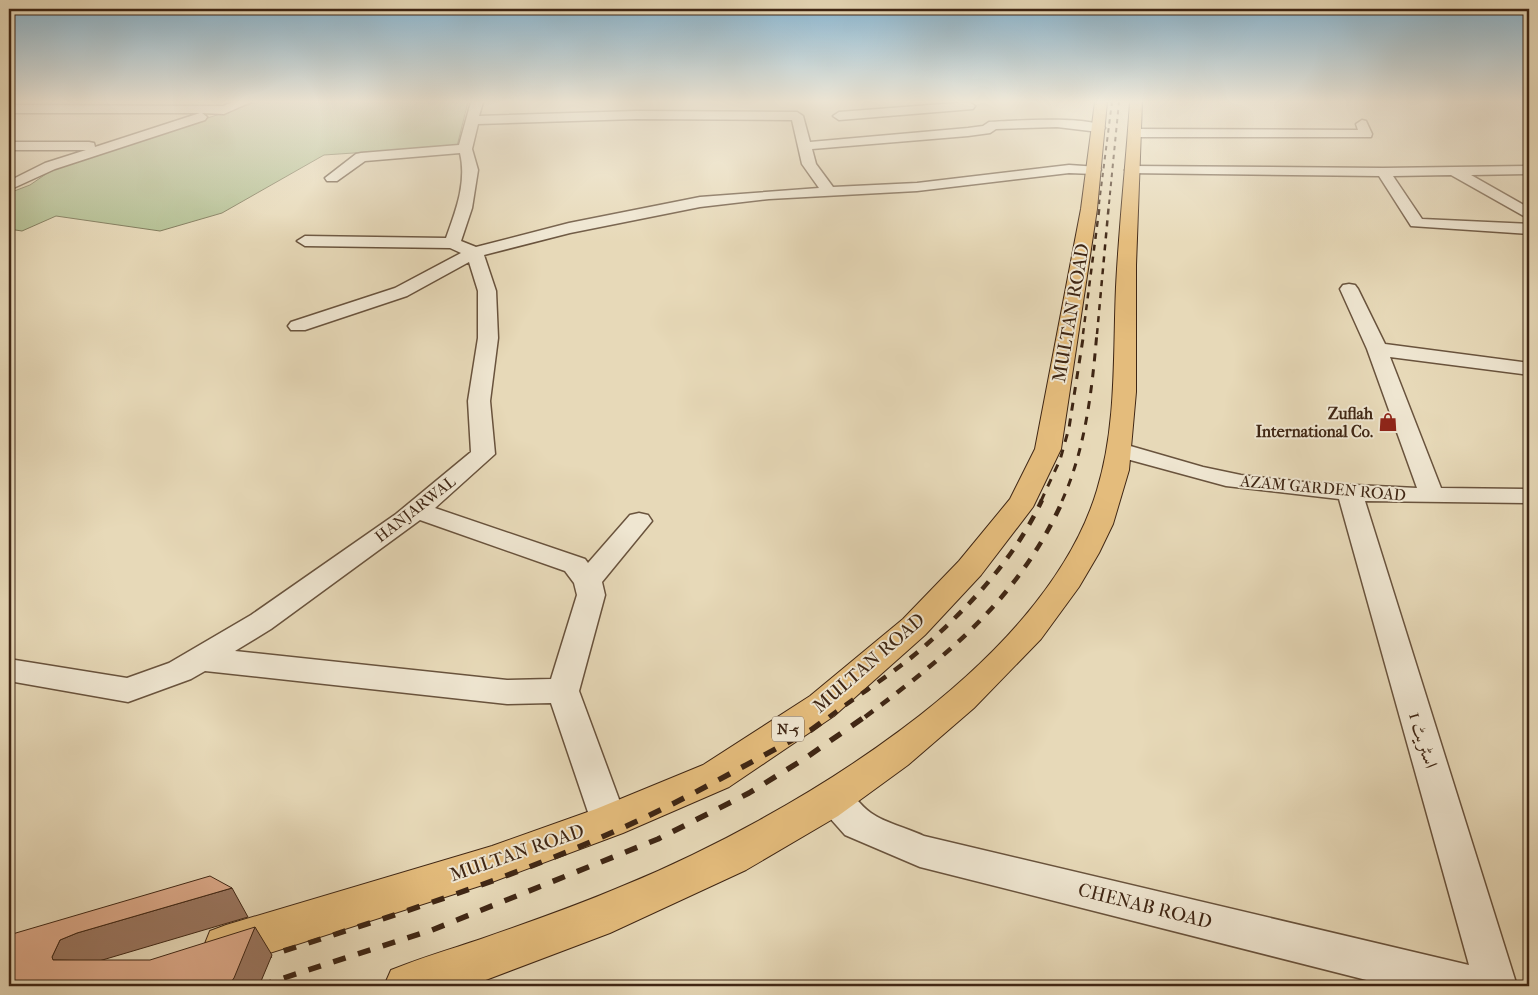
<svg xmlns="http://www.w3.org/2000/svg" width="1538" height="995" font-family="'IM FELL French Canon',Amiri,serif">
<rect width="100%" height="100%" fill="#e7d9b8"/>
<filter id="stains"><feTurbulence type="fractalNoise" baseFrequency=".004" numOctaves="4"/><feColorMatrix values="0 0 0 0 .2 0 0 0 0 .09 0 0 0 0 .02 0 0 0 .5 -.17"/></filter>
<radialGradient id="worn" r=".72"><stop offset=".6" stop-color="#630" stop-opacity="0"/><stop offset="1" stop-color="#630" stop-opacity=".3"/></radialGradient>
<path fill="#b2c092" stroke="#787353" d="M 257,102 L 468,102 L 457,146 L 324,155 L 222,213 L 160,231 L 56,216 L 22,231 L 9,229 L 9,193 L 30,185 L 56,167 Z"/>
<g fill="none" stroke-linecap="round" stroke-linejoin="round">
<g stroke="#69533d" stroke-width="3">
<path id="minor" d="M 233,102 L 251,102 L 224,114 L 202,113 L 207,117 L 205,120 L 55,169 L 9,190 L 9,181 L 45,163 L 86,150 L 9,150 L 9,142 L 89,142 L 94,143 L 95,147 L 200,113 L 9,113 L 9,105 L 223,106 Z
M 471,102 L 483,102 L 479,116 L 636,111 L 797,112 L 803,116 L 810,142 L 968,128 L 983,126 L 989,122 C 1009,121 1094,115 1105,128 L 1099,132 L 1057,127 L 996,129 L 990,133 L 968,136 L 812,149 L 816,164 L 833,187 L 917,183 L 1069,165 L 1099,167 L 1101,170 L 1094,174 L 1069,173 L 917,191 L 769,199 L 700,207 L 570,233 L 484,255 L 496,291 L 498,338 L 490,401 L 495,454 L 435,508 L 585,559 L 588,563 L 630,515 L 639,513 L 648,515 L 652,521 L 602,582 L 605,595 L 579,691 L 627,821 L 622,832 L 609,837 L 596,832 L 591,821 L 551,703 L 507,704 L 205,671 L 191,679 L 128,702 L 9,681 L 9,659 L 127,678 L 169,663 L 251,615 L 396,514 L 471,452 L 468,401 L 478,338 L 478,291 L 469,262 L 407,296 L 305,330 L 291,330 L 288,326 L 291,322 L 395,288 L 461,253 L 450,248 L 305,246 L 297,241 L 305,236 L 446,238 C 456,210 467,182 460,153 L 365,161 L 337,181 L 327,181 L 325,178 L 356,154 L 361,153 L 459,145 ZM 636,119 L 792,120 L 802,164 L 819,188 L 700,197 L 569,223 L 476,247 L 461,241 L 472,208 L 478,170 L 472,149 L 478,124 ZM 420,520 L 565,571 L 574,583 L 577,595 L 551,679 L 507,680 L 235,651 L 271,629 Z
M 969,102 L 975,106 L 973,109 L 839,120 L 833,116 L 839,112 Z
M 1362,120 L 1366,121 L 1372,134 L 1371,137 L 1135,137 L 1129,133 L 1135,129 L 1358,130 L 1356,124 Z
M 1132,166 L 1383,168 L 1529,166 L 1529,174 L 1471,175 L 1529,208 L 1529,219 L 1451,175 L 1393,176 L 1422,219 L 1529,224 L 1529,234 L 1411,226 L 1379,176 L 1127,173 L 1125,170 Z
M 1349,284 L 1355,285 L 1358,289 L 1385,344 L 1529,363 L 1529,375 L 1390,357 L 1441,488 L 1529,489 L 1529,503 L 1365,501 L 1517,986 L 1390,986 L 920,867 L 845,835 L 821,808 L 815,798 L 821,788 C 849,777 851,799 871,813 C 885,823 907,828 924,836 L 1469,965 L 1339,499 L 1226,486 L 1112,455 L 1108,450 L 1112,445 L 1120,443 L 1203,467 L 1241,475 L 1313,483 L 1417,488 L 1367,349 L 1340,289 L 1343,285 Z"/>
</g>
<g stroke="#3f2614" stroke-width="2">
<path id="primary" d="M 1095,102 L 1107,102 L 1097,209 L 1061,449 L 1033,507 L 981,575 L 925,635 L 834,716 L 729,787 L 623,833 L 492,882 L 226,967 L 210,961 L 204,946 L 210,931 L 226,925 L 492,846 L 596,809 L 703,765 L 810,696 L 903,619 L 959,561 L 1010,499 L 1035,449 L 1081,209 Z
M 1130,102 L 1142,102 L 1136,265 L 1136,392 L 1129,470 L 1113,524 L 1099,553 L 1079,587 L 1041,639 L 974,708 L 908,765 L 838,816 L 746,870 L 610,933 L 470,986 L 384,986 L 391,970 C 420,958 451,949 481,939 C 530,922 578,905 625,885 C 787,818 1044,668 1097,490 C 1117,425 1113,355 1116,287 C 1119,226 1126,164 1130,102 Z"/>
</g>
<use href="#minor" fill="#efe6d1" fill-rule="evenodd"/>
<use href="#primary" fill="#e4bc7c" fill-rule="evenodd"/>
<path stroke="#3f2614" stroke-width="2" stroke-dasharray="4.5 4.5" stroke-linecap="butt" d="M 1099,204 L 1112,102
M 1109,204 L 1119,102"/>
<path stroke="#3f2614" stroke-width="2.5" stroke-dasharray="6 6" stroke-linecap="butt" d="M 1083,334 L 1100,203
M 1097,334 L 1109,203"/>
<path stroke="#3f2614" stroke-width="3" stroke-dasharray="8 8" stroke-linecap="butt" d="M 1041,501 L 1060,460 L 1069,428 L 1084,332
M 1062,501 C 1086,447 1092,390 1097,332"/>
<path stroke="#3f2614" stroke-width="4.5" stroke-dasharray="10 10" stroke-linecap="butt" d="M 829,717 C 861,693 897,671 926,645 C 972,604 1016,556 1042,500
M 865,717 C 949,654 1019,598 1063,500"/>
<path stroke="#3f2614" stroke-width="5.5" stroke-dasharray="13 13" stroke-linecap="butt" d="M 259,959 C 385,918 513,879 633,823 C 694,795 752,761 811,730 L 830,716
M 259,986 L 432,930 L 658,839 L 749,793 L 804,759 L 866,716"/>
</g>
<path fill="#9a7660" stroke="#3f2614" d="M 232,888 L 248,917 L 99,961 L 53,960 L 52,957 L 60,940 L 77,933 Z
M 255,927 L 272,955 L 259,986 L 228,986 Z"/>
<path fill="#dca989" stroke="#3f2614" d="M 210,876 L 232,888 L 77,933 L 60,940 L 52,957 L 53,960 L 150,960 L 255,927 L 234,978 L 228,986 L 9,986 L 9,935 Z"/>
<linearGradient id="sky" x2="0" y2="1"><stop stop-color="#87b6d3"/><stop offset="0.42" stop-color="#f4eedf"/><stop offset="1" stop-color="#f4eedf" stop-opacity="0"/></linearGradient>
<rect width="1538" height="242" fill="url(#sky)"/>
<defs>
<g id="shop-bare" transform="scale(1.5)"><path d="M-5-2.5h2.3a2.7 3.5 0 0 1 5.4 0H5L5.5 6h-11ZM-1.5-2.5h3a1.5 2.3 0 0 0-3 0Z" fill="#8f2418" stroke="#efe6d1" stroke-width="2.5" paint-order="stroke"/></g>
</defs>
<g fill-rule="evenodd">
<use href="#shop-bare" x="1388" y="422"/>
</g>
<g text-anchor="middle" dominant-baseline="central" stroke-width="4" stroke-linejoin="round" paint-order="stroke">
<rect fill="#efe6d1" stroke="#74604d" stroke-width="1" x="772" y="716.5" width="32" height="25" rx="4"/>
<g font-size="15" font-weight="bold" fill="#3f2614">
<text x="788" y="729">N-5</text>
</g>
<g font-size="16" font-weight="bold" fill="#3f2614" stroke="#efe6d1" text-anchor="end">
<text x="1373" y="413">Zuflah<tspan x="1373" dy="18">International Co.</tspan></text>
</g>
<g font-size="16" fill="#3f2614" stroke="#efe6d1">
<text transform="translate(1323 488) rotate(5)">AZAM GARDEN ROAD</text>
<text transform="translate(415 509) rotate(-38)">HANJARWAL</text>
</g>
<g font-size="19" fill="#3f2614" stroke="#efe6d1">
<text transform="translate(1071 313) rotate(-80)">MULTAN ROAD</text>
<text transform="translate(869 663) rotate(-41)">MULTAN ROAD</text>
<text transform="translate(1423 740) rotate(73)">اسٹریٹ 1</text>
<text transform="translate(517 853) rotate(-19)">MULTAN ROAD</text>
<text transform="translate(1145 906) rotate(14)">CHENAB ROAD</text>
</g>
</g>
<rect width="1538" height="995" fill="none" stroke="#e7d9b8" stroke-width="30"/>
<rect x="10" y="10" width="1518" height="975" fill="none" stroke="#3f2614" stroke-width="2.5"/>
<rect x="15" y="15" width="1508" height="965" fill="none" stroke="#3f2614"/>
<rect width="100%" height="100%" filter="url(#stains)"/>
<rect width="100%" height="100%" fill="url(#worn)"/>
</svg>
